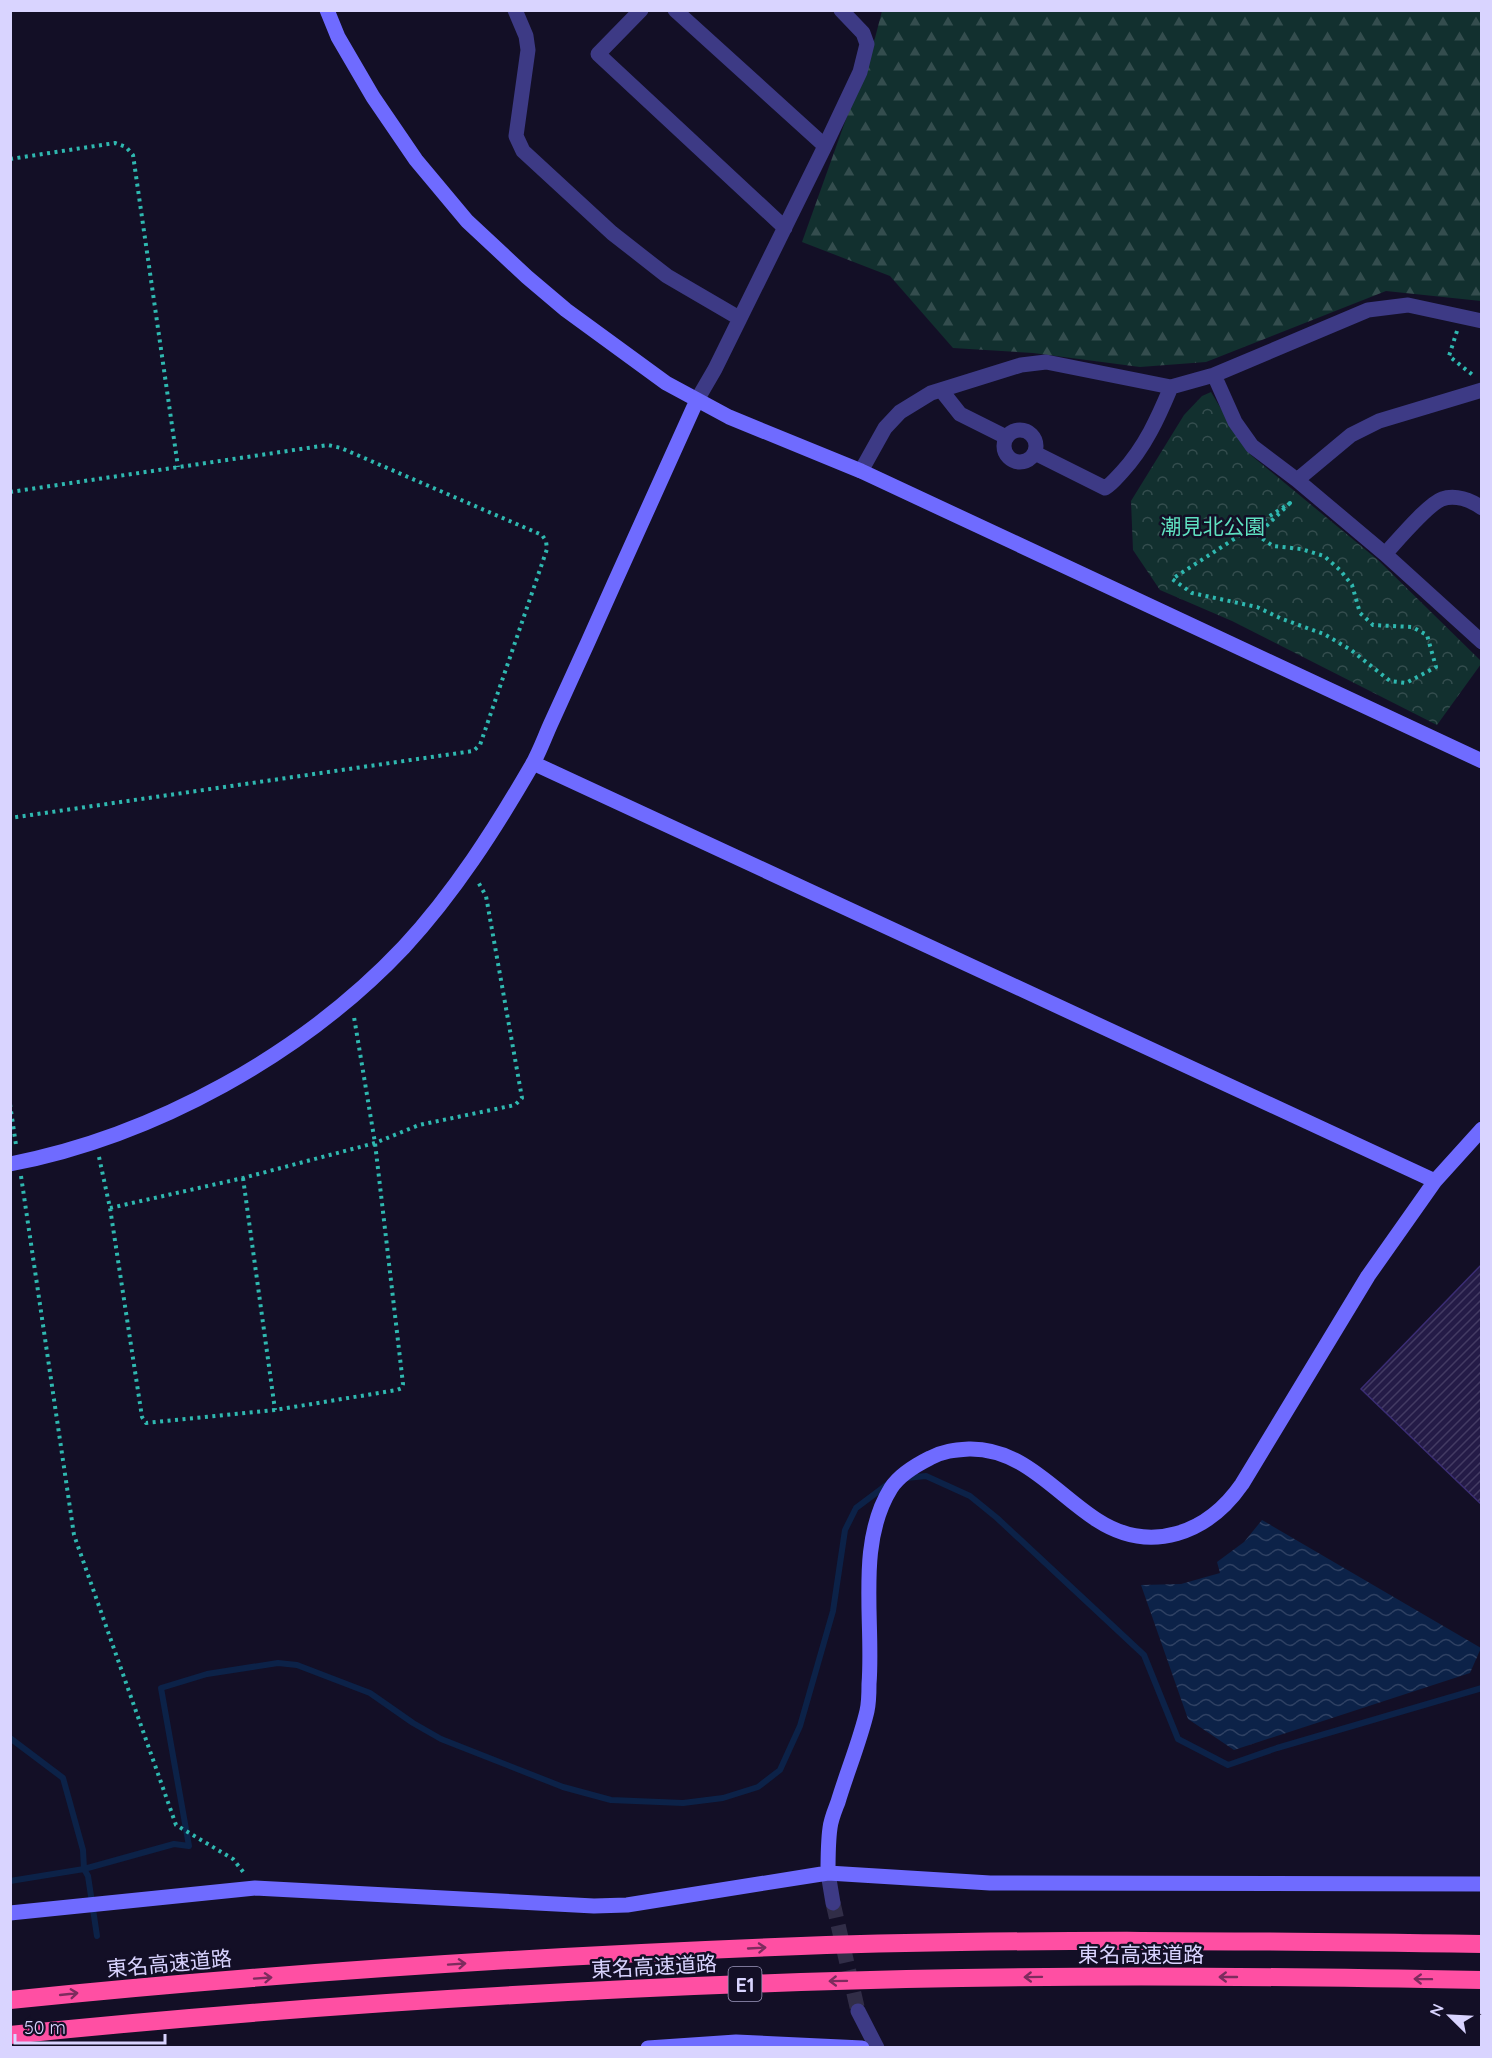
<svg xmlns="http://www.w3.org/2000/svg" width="1492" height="2058" font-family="Quicksand,'Noto Sans JP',sans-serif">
<defs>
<pattern id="forest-firs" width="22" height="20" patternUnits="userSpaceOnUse" patternTransform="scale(1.5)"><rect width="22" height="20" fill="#12302f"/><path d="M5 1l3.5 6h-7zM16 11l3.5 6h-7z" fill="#344d4e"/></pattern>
<pattern id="park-crowns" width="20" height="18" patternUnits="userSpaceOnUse" patternTransform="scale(1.5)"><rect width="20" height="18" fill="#12302f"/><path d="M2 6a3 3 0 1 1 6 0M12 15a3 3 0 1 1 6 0" fill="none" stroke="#344d4e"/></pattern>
<pattern id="water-waves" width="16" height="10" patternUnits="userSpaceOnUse" patternTransform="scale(1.5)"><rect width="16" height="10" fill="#0c2248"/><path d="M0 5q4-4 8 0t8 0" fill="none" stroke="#2f4163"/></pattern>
<pattern id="building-hatch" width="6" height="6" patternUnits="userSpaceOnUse" patternTransform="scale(1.5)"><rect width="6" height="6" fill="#241b47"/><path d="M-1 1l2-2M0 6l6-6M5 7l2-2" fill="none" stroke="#433b63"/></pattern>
</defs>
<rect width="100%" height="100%" fill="#130f26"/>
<path fill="url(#forest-firs)" d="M 882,11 L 1481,11 L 1481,301 L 1386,291 L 1206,362 L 1140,367 L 1033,353 L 953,348 L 890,276 L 802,242 L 875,38 Z"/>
<path fill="url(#park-crowns)" d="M 1211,392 L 1244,447 L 1252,456 L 1378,560 L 1481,661 L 1481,664 L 1437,725 L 1232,621 L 1160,590 L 1133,550 L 1131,501 L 1184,415 L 1202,396 Z"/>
<path fill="url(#water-waves)" d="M 1262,1520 L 1481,1648 L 1470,1673 L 1234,1750 L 1188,1719 L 1141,1585 L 1181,1584 L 1220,1573 L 1217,1562 L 1244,1542 Z"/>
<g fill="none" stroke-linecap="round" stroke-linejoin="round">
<path stroke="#0c2248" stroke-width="6" d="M 906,1478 L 926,1476 L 970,1496 L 997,1518 L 1144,1655 L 1178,1739 L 1228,1765 L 1277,1748 L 1482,1688
M 10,1738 L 63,1778 L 83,1850 L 84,1869 L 88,1876 L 97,1936
M 10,1881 L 84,1869 L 174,1844 L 189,1846 L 161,1688 L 207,1674 L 278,1663 L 297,1665 L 370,1693 L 413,1723 L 441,1739 L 563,1787 L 611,1800 L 683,1803 L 723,1798 L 758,1787 L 780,1770 L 800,1726 L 833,1611 L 845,1530 L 856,1508 L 888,1484"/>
</g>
<path fill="url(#building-hatch)" stroke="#3b2d73" stroke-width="1.5" d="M 1482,1264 L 1482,1505 L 1361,1389 Z"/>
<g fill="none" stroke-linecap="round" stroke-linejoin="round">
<path stroke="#312d47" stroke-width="15" stroke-dasharray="15 8" stroke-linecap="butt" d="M 833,1903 L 858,2011"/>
<path stroke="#2fb8b0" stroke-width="4" stroke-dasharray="3 4.5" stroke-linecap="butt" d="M 10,159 L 115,143 L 126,147 L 133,155 L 178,467
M 1457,331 L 1449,356 L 1474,376
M 10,492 L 328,445 L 341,448 L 542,535 L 546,541 L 547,549 L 480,745 L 473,751 L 10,818
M 1290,503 L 1257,535 L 1273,546 L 1301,549 L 1324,556 L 1340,570 L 1352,585 L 1360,613 L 1373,625 L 1412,627 L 1427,635 L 1436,667 L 1406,683 L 1390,681 L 1351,650 L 1324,634 L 1282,619 L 1257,607 L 1192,593 L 1172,579 Z
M 10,1104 L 16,1145
M 99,1157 L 110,1208 L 142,1417 L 146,1423 L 275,1410 L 397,1390 L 402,1388 L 403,1384 L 375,1143 L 354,1017
M 21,1176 L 74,1535 L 176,1825 L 233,1859 L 244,1873
M 243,1178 L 275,1410
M 110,1208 L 243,1178 L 375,1143 L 419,1125 L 515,1105 L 522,1098 L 486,896 L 477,880"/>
<path stroke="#3d3a85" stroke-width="15" d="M 515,10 L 526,36 L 528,50 L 516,136 L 523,151 L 612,233 L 667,276 L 739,318
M 641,10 L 598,54 L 785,228
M 675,10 L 825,146
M 1214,375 L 1235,422 L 1252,446 L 1297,480 L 1385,554 L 1482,642
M 941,390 L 960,414 L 1006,437
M 697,400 L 715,369 L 825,146 L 860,72 L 867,44 L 863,33 L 841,10
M1004 446a16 16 0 1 1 32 0a16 16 0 1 1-32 0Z
M 1035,453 L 1105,488 C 1112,484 1117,477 1122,472 C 1145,447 1158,418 1171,387
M 861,471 L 885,428 L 900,412 L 931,393 L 1021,365 L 1046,362 L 1171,387 L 1214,375 L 1368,310 L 1408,305 L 1482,321
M 1297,480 L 1351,435 L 1379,421 L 1482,390
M 1385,554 C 1397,541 1428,504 1442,499 C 1455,494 1471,500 1482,508
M 828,1873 L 833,1903
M 858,2011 L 877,2048"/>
<path stroke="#6f6bff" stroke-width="15" d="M 327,10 L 338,37 L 373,97 L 416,160 L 467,221 L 527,277 L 566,310 L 666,383 L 729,417 L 861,471 L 1482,761
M 533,763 L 1435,1181
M 10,1164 C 155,1136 303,1054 404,947 C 454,893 495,829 532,765 C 540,751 545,736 552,721 C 564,695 576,668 588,642 C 624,561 661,480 697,400
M 828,1873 C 828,1858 828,1842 830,1828 C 831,1819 835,1810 838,1802 C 847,1772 860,1741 867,1711 C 869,1702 869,1693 869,1684 C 874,1620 856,1544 891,1488 C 900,1474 916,1465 930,1458 C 943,1451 954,1450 969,1449 C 1023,1448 1055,1493 1097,1520 C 1151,1555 1208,1533 1242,1484 L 1368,1276 L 1435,1181 L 1482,1129
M 10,1913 L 255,1888 L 594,1906 L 627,1905 L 828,1873 L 990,1883 L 1482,1884
M 648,2048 L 736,2042 L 862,2048"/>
<path stroke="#ff4fa3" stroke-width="18" d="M 10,2000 C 273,1973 537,1956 801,1946 C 1027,1938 1255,1941 1482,1944
M 10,2035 C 273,2008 537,1991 801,1982 C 1027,1974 1255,1976 1482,1980"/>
</g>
<defs><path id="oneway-shaft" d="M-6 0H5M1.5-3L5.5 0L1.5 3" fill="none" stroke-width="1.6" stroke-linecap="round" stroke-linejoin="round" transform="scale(1.5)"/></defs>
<g stroke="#7d2c5e">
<use href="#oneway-shaft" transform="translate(757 1948) rotate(-3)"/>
<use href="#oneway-shaft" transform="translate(457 1964) rotate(-4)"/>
<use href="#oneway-shaft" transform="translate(1033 1977) rotate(179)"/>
<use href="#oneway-shaft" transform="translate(1228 1977) rotate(180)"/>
<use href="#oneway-shaft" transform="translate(263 1978) rotate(-4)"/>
<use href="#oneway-shaft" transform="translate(1423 1979) rotate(-179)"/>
<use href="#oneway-shaft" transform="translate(838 1981) rotate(179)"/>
<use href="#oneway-shaft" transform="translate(69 1994) rotate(-6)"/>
</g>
<g text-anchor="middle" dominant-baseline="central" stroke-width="5" stroke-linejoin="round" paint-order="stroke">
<rect fill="#130f26" stroke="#9e99be" stroke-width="1.5" x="728.5" y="1967" width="33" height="34" rx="4.5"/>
<g font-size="20" font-weight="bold" fill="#d9d4ff">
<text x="745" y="1984">E1</text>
</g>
<g font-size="21" fill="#5fe0c0" stroke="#130f26">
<text x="1213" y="526">潮見北公園</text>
</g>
<g font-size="21" fill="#d9d4ff" stroke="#130f26">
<text x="1141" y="1954">東名高速道路</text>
<text transform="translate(169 1963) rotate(-5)">東名高速道路</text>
<text transform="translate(654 1966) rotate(-3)">東名高速道路</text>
</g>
</g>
<rect width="1492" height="2058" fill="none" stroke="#d9d4ff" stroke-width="24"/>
<g transform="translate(1450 2016) rotate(294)" stroke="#130f26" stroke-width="4.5" paint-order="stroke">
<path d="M0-4.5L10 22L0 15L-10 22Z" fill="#d9d4ff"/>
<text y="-9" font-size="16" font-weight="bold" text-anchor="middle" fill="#d9d4ff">N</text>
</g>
<path d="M15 2034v9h150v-9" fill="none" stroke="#d9d4ff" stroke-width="3"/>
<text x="24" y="2034" font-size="18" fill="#d9d4ff" stroke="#130f26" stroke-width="4.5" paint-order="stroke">50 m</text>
</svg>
